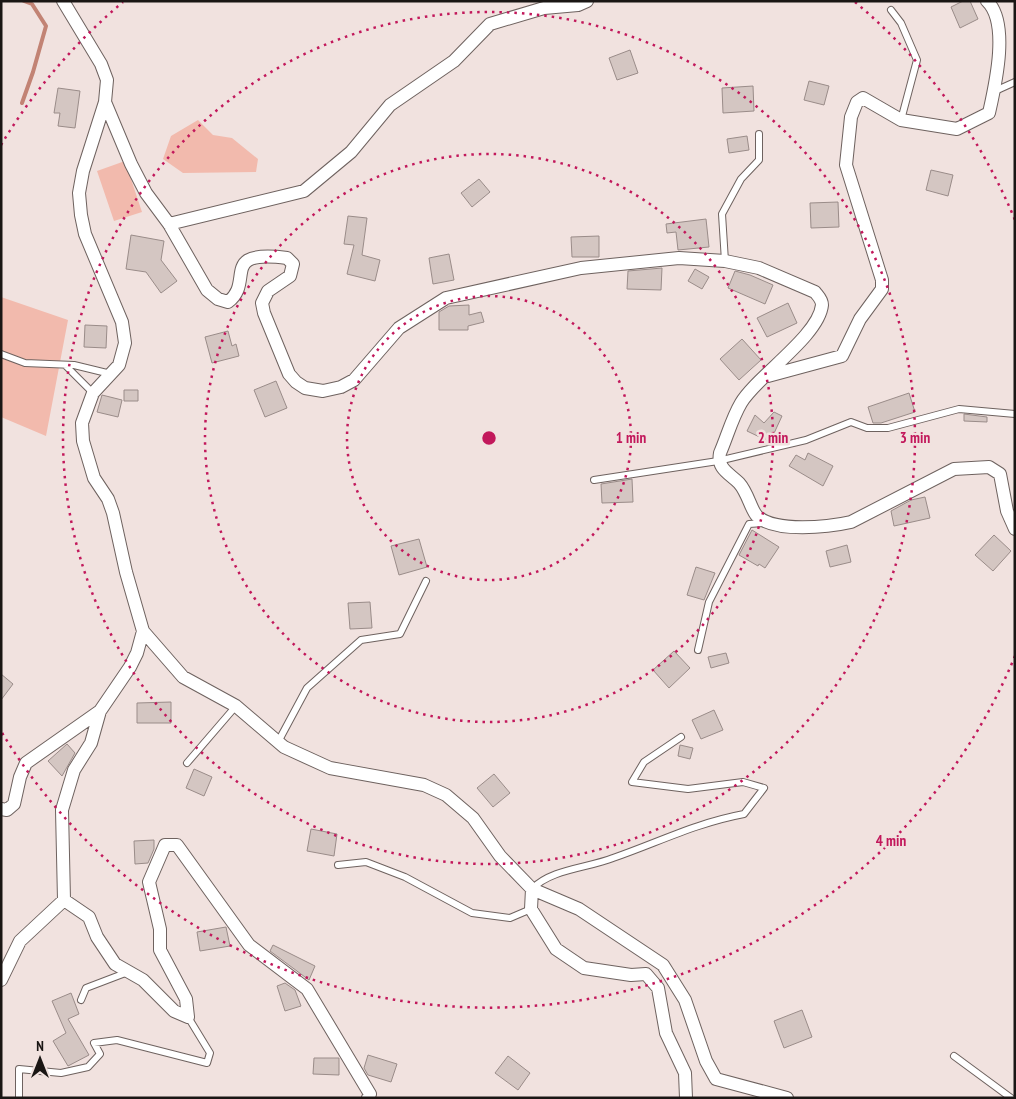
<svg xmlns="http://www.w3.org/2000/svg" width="1016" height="1099" font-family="'PT Sans Narrow',sans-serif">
<rect width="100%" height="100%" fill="#f1e2df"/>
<path fill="#f2baad" d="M 198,120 L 213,135 L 232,138 L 258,159 L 256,172 L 183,173 L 163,159 L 171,136 Z
M 125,161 L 142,212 L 114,221 L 97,171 Z
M 1,297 L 68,320 L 46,436 L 1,417 Z"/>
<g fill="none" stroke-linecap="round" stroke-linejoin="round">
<path stroke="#c28374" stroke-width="4" d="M 22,103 L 33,72 L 46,26 L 32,4 L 24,1"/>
</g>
<path fill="#d4c6c2" stroke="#9a8c89" d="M 963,1 L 970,1 L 978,19 L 960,28 L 951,7 Z
M 630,50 L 638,73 L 617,80 L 609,58 Z
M 809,81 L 829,86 L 824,105 L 804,100 Z
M 753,86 L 754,111 L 723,113 L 722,88 Z
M 58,88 L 80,91 L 75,128 L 58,126 L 60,113 L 54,113 Z
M 747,136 L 749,150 L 729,153 L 727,139 Z
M 931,170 L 953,175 L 948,196 L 926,190 Z
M 479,179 L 490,192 L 472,207 L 461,193 Z
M 838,202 L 839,227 L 811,228 L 810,203 Z
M 348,216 L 367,218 L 362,255 L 380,260 L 375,281 L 347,274 L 354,245 L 344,244 Z
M 706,219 L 709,247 L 678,250 L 676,232 L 667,233 L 666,224 Z
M 131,235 L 164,241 L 161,260 L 177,281 L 161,293 L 146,272 L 126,269 Z
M 599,236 L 599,257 L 572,257 L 571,237 Z
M 449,254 L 454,280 L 433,284 L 429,258 Z
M 662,268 L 661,290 L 627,289 L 628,271 Z
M 695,269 L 709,277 L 702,289 L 688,281 Z
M 735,271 L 750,275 L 773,285 L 765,304 L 728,288 Z
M 788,303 L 797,323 L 767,337 L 757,318 Z
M 469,305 L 469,315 L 481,312 L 484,322 L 468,326 L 468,330 L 439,330 L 439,312 L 449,306 Z
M 85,325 L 107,326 L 106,348 L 84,347 Z
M 228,331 L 232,346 L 236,344 L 239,356 L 212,363 L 205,337 Z
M 742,339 L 761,360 L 739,380 L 720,359 Z
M 276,381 L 287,408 L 265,417 L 254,390 Z
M 124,390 L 138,390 L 138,401 L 124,401 Z
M 909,393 L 915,412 L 881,423 L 873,423 L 868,407 Z
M 102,395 L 122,400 L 118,417 L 97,412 Z
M 774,412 L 782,416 L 770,442 L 747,431 L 755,415 L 764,423 Z
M 964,414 L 987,417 L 987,422 L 964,421 Z
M 808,453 L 833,466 L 823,486 L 789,466 L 796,455 L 805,460 Z
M 632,479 L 633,502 L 602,503 L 601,484 Z
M 925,497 L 930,518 L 894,526 L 891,511 L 911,500 Z
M 752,530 L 779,547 L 765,568 L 759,564 L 758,566 L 739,555 Z
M 994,535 L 1011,551 L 993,571 L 975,555 Z
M 419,539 L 427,567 L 399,575 L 391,546 Z
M 847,545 L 851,562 L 830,567 L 826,551 Z
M 696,567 L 715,573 L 704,600 L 687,595 Z
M 370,602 L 372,628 L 350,629 L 348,603 Z
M 674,651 L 690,668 L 669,688 L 653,670 Z
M 726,653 L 729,663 L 711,668 L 708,657 Z
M 1,674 L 13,684 L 1,700 Z
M 171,702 L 171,723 L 137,723 L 137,703 Z
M 714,710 L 723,730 L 701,739 L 692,720 Z
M 67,744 L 75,753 L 62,776 L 48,761 Z
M 680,745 L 693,748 L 690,759 L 678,756 Z
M 194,769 L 212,777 L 204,796 L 186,788 Z
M 494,774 L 510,793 L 493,807 L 477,788 Z
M 311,829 L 337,834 L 334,856 L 307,851 Z
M 154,840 L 154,849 L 148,863 L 135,864 L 134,841 Z
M 226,927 L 230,946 L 200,951 L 197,932 Z
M 273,945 L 315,966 L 309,980 L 270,951 Z
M 285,983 L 295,990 L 301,1006 L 285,1011 L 277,986 Z
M 71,993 L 79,1014 L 68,1019 L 89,1055 L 68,1066 L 53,1041 L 66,1033 L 52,1001 Z
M 802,1010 L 812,1037 L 784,1048 L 774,1021 Z
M 368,1055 L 397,1064 L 391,1082 L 368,1075 L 364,1068 Z
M 508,1056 L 530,1073 L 518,1090 L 495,1073 Z
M 314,1058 L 339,1058 L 339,1075 L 313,1074 Z"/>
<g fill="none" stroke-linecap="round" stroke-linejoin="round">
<g stroke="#6e625f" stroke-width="8">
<path id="service" d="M 891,10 L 901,23 L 917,60 L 901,120
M 995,91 L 1015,82
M 725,261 L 722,214 L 741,179 L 759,160 L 759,134
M 1,354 L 25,363 L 74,365 L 111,374
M 65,365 L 93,393
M 594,480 L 718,461 L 806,440 L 851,422 L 867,428 L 888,428 L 959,409 L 1015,414
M 698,650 L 709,602 L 749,524 L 764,523
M 278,742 L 307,688 L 361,640 L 400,634 L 426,581
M 187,763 L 236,706
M 338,865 L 366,862 L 405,877 L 472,913 L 510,918 L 531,909
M 532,889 C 551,869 588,868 613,858 C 659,842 696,823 744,814 L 764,788 L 743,782 L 688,789 L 632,782 L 644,762 L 681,737
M 81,1000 L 86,988 L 128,972
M 954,1056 L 1011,1098
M 19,1098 L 19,1069 L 61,1073 L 88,1067 L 100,1054 L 94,1043 L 117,1040 L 207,1063 L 210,1053 L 188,1017"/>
</g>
<g stroke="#6e625f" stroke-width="14">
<path id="minor" d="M 105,102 L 131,164 L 146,193 L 169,224 L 207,290 L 218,299 L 228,302 C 255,282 218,249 287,258 L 293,264 L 290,276 L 268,291 L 262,303 L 264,313 L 289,374 L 296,382 L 305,388 L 323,391 L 341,387 L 354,380 L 399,328 L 446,298 L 581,268 L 679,258 L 725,261 L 759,268 L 815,292 C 818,296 822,299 822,305 C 819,336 756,377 741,403 C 732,418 727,437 720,453 C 717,469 729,473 739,483 C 748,493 751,510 757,516 C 775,533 829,527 851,522 L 954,469 L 989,467 L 1000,474 L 1007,511 L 1015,529
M 169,224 L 304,191 L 351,152 L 390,105 L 454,61 L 490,24 L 544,8 L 578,5 L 587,1
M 768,376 L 842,356 L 860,319 L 882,289 L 882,280 L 846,165 L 851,117 L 857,102 L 863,98 L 901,120 L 957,129 L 989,113 C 995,86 1010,23 987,1
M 143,631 L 183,677 L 236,706 L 284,747 L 330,768 L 424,785 L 446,795 L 473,818 L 500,856 L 532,889 L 579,909 L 663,965 L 685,1000 L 706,1061 L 716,1079 L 787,1098
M 100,711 L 91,743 L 74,770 L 62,810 L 64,900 L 89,917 L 97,937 L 115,964 L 143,980 L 174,1011 L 188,1017 L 186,999 L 160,950 L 160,929 L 149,882 L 165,845 L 177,845 L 249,945 L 307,989 L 370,1094 L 368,1098
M 1,809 L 7,810 L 14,804 L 20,777 L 26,763 L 100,711 L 130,667 L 137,653 L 143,631 L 126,572 L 113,513 L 108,499 L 94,478 L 83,441 L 82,423 L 93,393 L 119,365 L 125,343 L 122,322 L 85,234 L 81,215 L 79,193 L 83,171 L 105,102 L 107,80 L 101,64 L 63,1
M 532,889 L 531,909 L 556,949 L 584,968 L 631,975 L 646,974 L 658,988 L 666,1033 L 685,1073 L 686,1098
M 1,980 L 20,941 L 64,900"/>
</g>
<use href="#service" stroke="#fff" stroke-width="6"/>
<use href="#minor" stroke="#fff" stroke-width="12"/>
</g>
<g fill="none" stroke="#c2185b" stroke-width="2.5" stroke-dasharray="2.5 5">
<circle cx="489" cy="438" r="142"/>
<circle cx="489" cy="438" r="284"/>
<circle cx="489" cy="438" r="426"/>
<path d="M1015 656A569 569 0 0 1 1 731M1 145A569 569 0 0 1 123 2M855 2A569 569 0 0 1 1015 220"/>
</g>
<circle cx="489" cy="438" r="8" fill="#c2185b" stroke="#f1e2df" stroke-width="2.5"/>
<g font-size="15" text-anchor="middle" font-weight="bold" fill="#c2185b" stroke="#f1e2df" stroke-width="5" stroke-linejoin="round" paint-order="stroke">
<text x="631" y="443">1 min</text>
<text x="773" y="443">2 min</text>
<text x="915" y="443">3 min</text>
<text x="891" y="846">4 min</text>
</g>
<rect width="1016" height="1099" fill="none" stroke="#1a1614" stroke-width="5"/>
<g transform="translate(40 1059)" stroke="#f1e2df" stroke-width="4" paint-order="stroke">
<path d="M0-4L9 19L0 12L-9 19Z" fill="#1a1614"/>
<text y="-8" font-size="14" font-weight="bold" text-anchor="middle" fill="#1a1614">N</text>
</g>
</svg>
